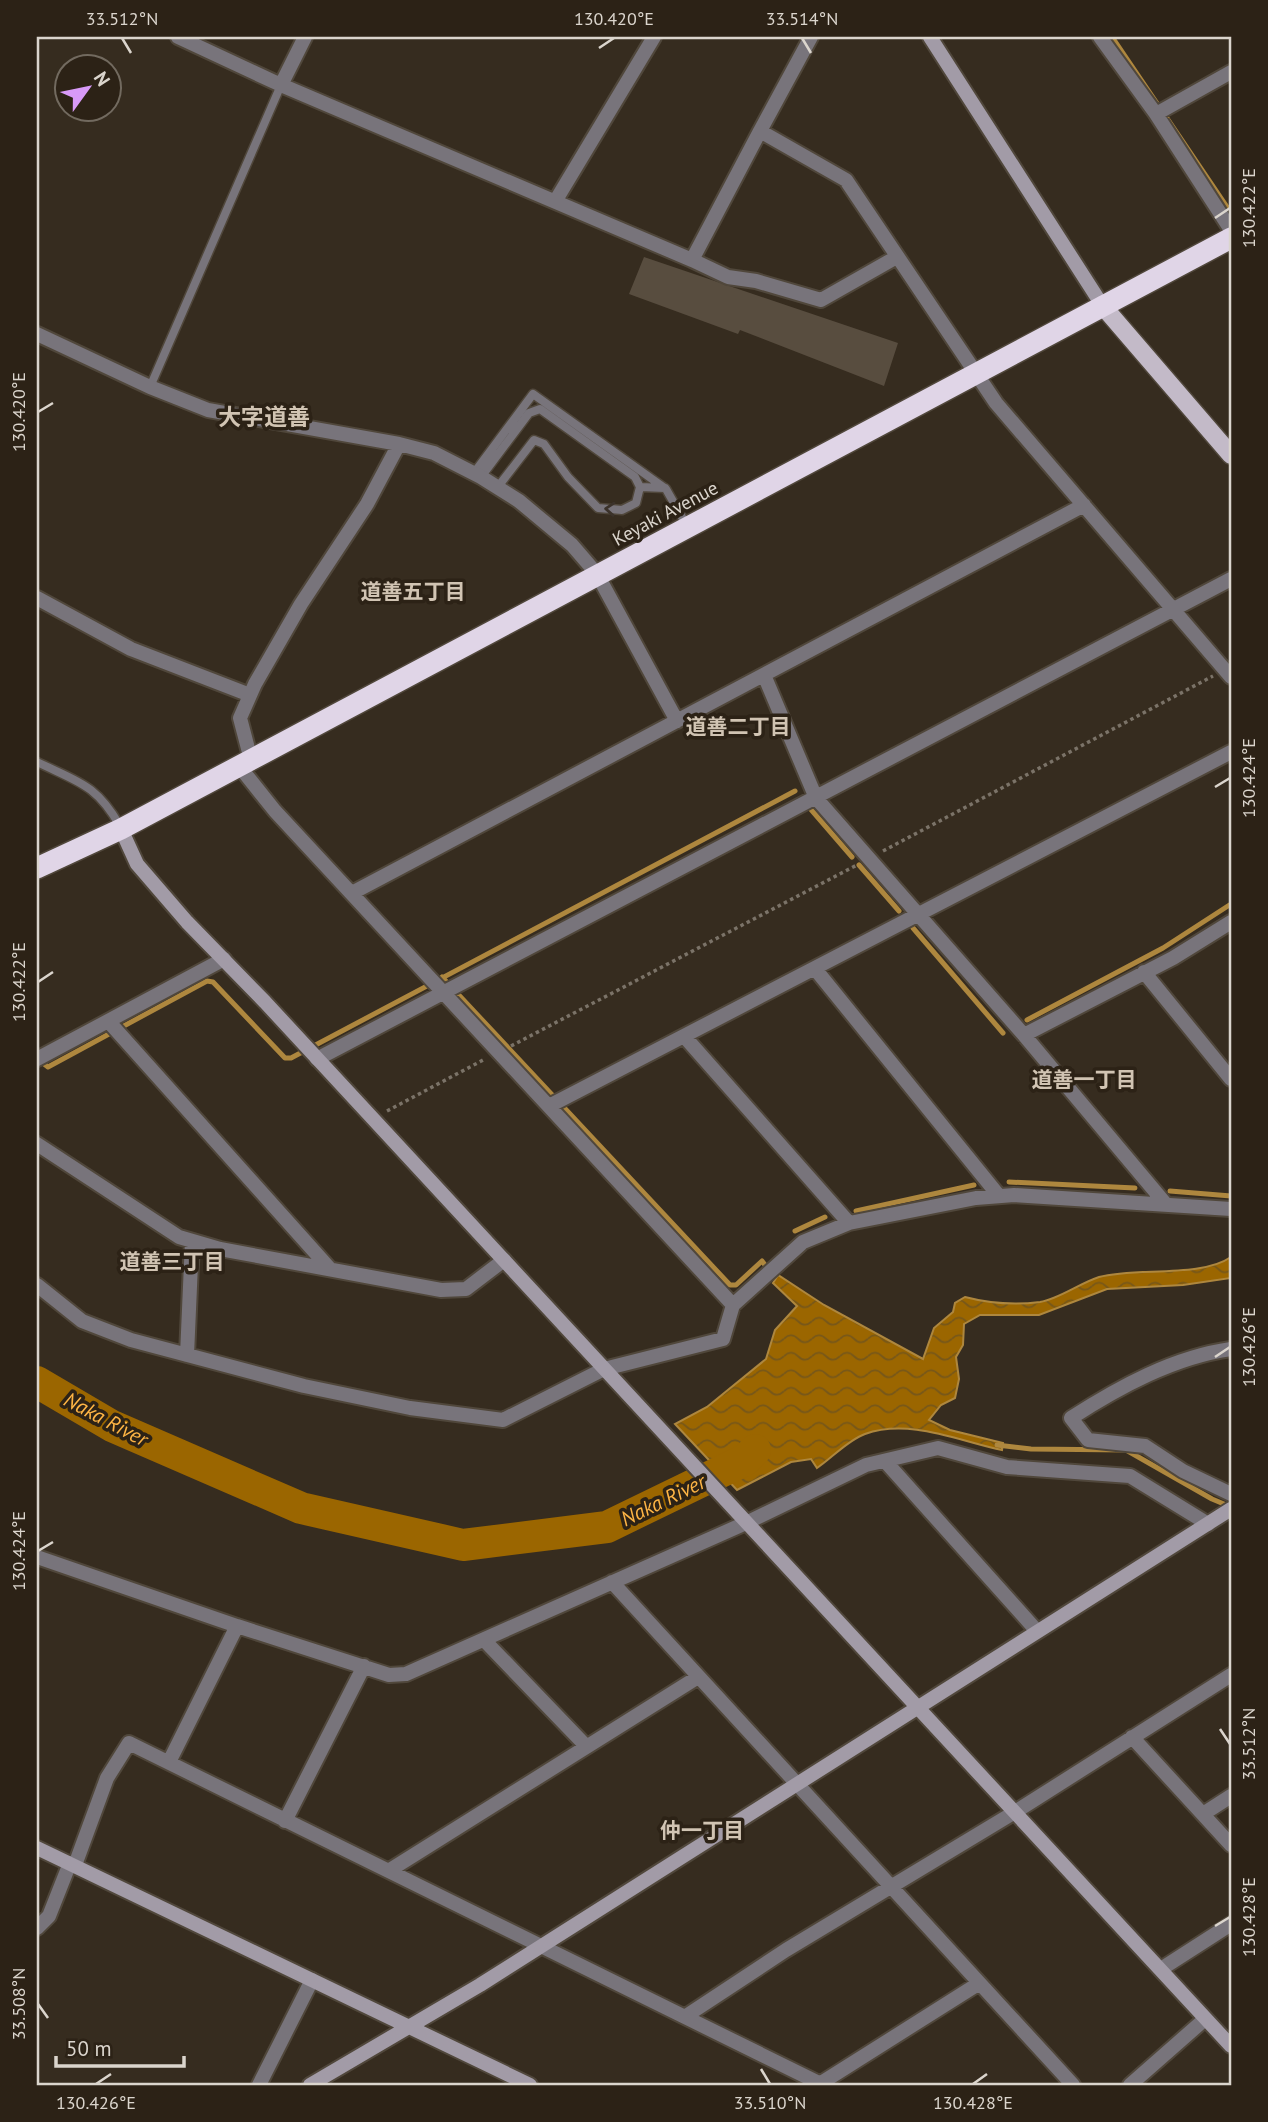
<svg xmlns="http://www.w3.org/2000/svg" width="1268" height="2122" font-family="'PT Sans','Noto Sans JP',sans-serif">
<defs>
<pattern id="water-waves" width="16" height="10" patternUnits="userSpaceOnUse" patternTransform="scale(1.75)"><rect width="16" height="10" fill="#9b6600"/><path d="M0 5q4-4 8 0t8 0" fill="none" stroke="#775719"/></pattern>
</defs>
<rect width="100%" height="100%" fill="#362c1f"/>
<path fill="url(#water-waves)" stroke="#ae873e" stroke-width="2" d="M 1231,1257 L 1231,1278 L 1183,1285 L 1107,1289 L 1039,1315 L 980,1315 L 964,1324 L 963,1345 L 956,1357 L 959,1379 L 955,1398 L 941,1405 L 929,1420 L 950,1430 L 1003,1443 L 1002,1450 C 959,1441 909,1418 865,1434 C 848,1440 832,1458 817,1468 L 811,1459 L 791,1462 L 737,1490 L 675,1424 L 707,1407 L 766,1359 L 775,1330 L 797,1306 L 773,1283 L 778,1275 L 824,1305 L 923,1359 L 934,1328 L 953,1312 L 955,1303 L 965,1297 C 988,1303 1016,1305 1040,1302 C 1059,1299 1080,1283 1099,1277 C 1135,1267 1201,1278 1231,1257 Z"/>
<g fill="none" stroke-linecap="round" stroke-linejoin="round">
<path stroke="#ae873e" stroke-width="5" d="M 1112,37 L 1231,213
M 808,806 L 852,857
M 859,865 L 899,911
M 913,928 L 1003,1033
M 442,977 L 730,1285 L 736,1285 L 762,1261 L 765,1265
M 1027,1020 L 1163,948 L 1231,904
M 39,1060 L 48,1067 L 207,981 L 213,982 L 285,1058 L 291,1058 L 795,791
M 1009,1182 L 1135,1188
M 1170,1191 L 1231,1196
M 856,1211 L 974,1185
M 795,1231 L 825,1217
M 997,1445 L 1031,1449 L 1126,1450 L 1212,1499 L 1231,1507"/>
<path stroke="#9b6600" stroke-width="32" d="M 37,1382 L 112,1426 L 301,1508 L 463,1545 L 607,1527 L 745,1460 L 755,1450"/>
</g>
<path fill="#584d3f" d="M 644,257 L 898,343 L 884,386 L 740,330 L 738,334 L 629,294 Z"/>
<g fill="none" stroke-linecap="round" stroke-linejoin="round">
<g stroke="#50473b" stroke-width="11">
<path id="lane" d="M 150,387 L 281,85
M 474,473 L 533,394 L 666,489 L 687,526
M 481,477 L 529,413 L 540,409 L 635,477 L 640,487 L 636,503 L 622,510 L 598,508 L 568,477 L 544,444 L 534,440 L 497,488
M 640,487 L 665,488
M 37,762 C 78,782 96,784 120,826"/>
</g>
<g stroke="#50473b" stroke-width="18">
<path id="street" d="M 178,37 L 281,85 L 692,260
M 1100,37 L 1156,114
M 1231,72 L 1156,114 L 1231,230
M 281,85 L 305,37
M 760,131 L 811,37
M 556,200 L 654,37
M 895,258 L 821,300 L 756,281 L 728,277 L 692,260 L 760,131 L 846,180 L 996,403 L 1231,677
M 37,334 L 150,387 L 208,410 L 399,444 L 434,453 L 481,477 L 519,501 L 572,545 L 597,574 L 677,721
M 37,598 L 131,649 L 250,695
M 764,675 L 816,798 L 1024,1035 L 1164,1202
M 251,760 L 240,718 L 255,684 L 301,604 L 367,504 L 399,444
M 239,766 L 275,811 L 733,1305
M 352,893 L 1084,505
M 816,970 L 999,1196
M 1144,972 L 1231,1079
M 109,1022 L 330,1269
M 1024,1035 L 1173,958 L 1231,922
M 684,1036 L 849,1223
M 37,1059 L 224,959
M 317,1059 L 1231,579
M 549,1106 L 1231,752
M 37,1144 L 179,1237 L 220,1249 L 441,1290 L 466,1289 L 504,1260
M 37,1285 L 82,1321 L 131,1340 L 304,1386 L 410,1408 L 503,1420 L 604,1369 L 723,1339 L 733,1305 L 803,1242 L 849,1223 L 976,1198 L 1014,1195 L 1231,1209
M 1231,1349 C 1174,1357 1119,1387 1071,1418 L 1088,1440 L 1145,1446 L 1183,1471 L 1231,1494
M 187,1355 L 192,1241
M 885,1461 L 1036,1630
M 37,1557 L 237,1626 L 169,1762
M 612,1582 L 1073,2085
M 237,1626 L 389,1675 L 406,1674 L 748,1522 L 866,1465 L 938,1448 L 1007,1467 L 1130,1476 L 1208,1524
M 484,1640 L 586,1746
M 1132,1737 L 1231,1845
M 1203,1814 L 1231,1796
M 285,1821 L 364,1666
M 75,1865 L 107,1778 L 129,1743 L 823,2085
M 390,1870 L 698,1677
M 37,1928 L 49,1916 L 70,1863
M 1161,1969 L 1231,1924
M 686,2016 L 786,1950 L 1015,1812 L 1231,1675
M 259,2085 L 312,1980
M 818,2085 L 978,1984
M 1130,2085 L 1205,2019"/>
</g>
<g stroke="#50473b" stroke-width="18">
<path id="secondary" d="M 930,37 L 1102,305
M 121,829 L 137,864 L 187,922 L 265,1002 L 1231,2046
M 37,1848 L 530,2085
M 310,2085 L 480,1985 L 1231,1509"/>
</g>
<g stroke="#50473b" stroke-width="21">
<path id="primary" d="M 1102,305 L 1231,455"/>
</g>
<g stroke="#50473b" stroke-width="24">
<path id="highway" d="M 37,868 L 121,829 L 1231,238"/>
</g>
<path stroke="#7b7368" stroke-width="3.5" stroke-dasharray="3.5 3.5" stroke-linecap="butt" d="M 883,851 L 1213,676
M 511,1046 L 857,865
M 387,1111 L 485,1059"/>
<use href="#lane" stroke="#78747b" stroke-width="8"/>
<use href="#street" stroke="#78747b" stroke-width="14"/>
<use href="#secondary" stroke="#a29ba7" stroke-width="14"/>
<use href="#primary" stroke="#c3bac8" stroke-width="18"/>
<use href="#highway" stroke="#e0d5e7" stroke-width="21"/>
</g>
<defs><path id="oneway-chevron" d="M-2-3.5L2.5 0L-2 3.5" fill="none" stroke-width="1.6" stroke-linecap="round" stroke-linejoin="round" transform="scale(1.75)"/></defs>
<use stroke="#3b322a" href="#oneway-chevron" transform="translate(610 509) rotate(-176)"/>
<path fill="none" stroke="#dbd5cd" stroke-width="2.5" d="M 122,38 L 131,53M 802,38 L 811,53M 599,48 L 614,38M 1215,218 L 1230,208M 38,412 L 53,403M 1215,787 L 1230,778M 38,982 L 53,972M 1215,1357 L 1230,1347M 38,1551 L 53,1542M 1220,1729 L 1230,1744M 1215,1926 L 1230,1917M 38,2004 L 48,2018M 761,2069 L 770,2084M 96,2084 L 111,2074M 973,2084 L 987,2074"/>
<g text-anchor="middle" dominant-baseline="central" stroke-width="7" stroke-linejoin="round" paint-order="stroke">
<g font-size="19" fill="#dbd5cd" stroke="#2c2216">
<text transform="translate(665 513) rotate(-28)">Keyaki Avenue</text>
</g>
<g font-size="21" font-weight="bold" fill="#d1c4b3" stroke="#2c2216">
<text x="413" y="591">道善五丁目</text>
<text x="738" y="726">道善二丁目</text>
<text x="1084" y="1079">道善一丁目</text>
<text x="172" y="1261">道善三丁目</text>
<text x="702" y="1830">仲一丁目</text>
</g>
<g font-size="21" font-style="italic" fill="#fdb445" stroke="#2c2216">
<text transform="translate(106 1419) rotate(28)">Naka River</text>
<text transform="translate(663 1500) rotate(-26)">Naka River</text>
</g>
<g font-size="23" font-weight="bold" fill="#d1c4b3" stroke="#2c2216">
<text x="264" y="416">大字道善</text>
</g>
</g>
<rect width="1268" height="2122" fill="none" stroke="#2c2216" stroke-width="77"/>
<g transform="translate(88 88) rotate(57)"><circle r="33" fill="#2c2216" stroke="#726a5f" stroke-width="2"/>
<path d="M0-5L12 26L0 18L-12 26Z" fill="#d89af8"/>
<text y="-10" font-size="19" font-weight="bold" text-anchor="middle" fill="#dbd5cd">N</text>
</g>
<path d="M56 2056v10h128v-10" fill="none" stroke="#dbd5cd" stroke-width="3.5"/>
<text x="66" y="2056" font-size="21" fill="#dbd5cd" stroke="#2c2216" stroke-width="5" paint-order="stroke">50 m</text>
<rect x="38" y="38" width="1192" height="2046" fill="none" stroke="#dbd5cd" stroke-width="2.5"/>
<g font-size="18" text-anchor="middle" fill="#dbd5cd">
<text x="122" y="25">33.512°N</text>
<text x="614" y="25">130.420°E</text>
<text x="802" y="25">33.514°N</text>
<text transform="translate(1249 208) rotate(-90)" y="6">130.422°E</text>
<text transform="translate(19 412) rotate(-90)" y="6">130.420°E</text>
<text transform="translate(1249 778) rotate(-90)" y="6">130.424°E</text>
<text transform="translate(19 982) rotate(-90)" y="6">130.422°E</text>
<text transform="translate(1249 1347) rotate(-90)" y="6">130.426°E</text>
<text transform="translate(19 1551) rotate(-90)" y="6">130.424°E</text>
<text transform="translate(1249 1744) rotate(-90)" y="6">33.512°N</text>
<text transform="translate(1249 1917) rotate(-90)" y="6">130.428°E</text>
<text transform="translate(19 2004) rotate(-90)" y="6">33.508°N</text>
<text x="96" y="2109">130.426°E</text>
<text x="770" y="2109">33.510°N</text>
<text x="973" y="2109">130.428°E</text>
</g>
</svg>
